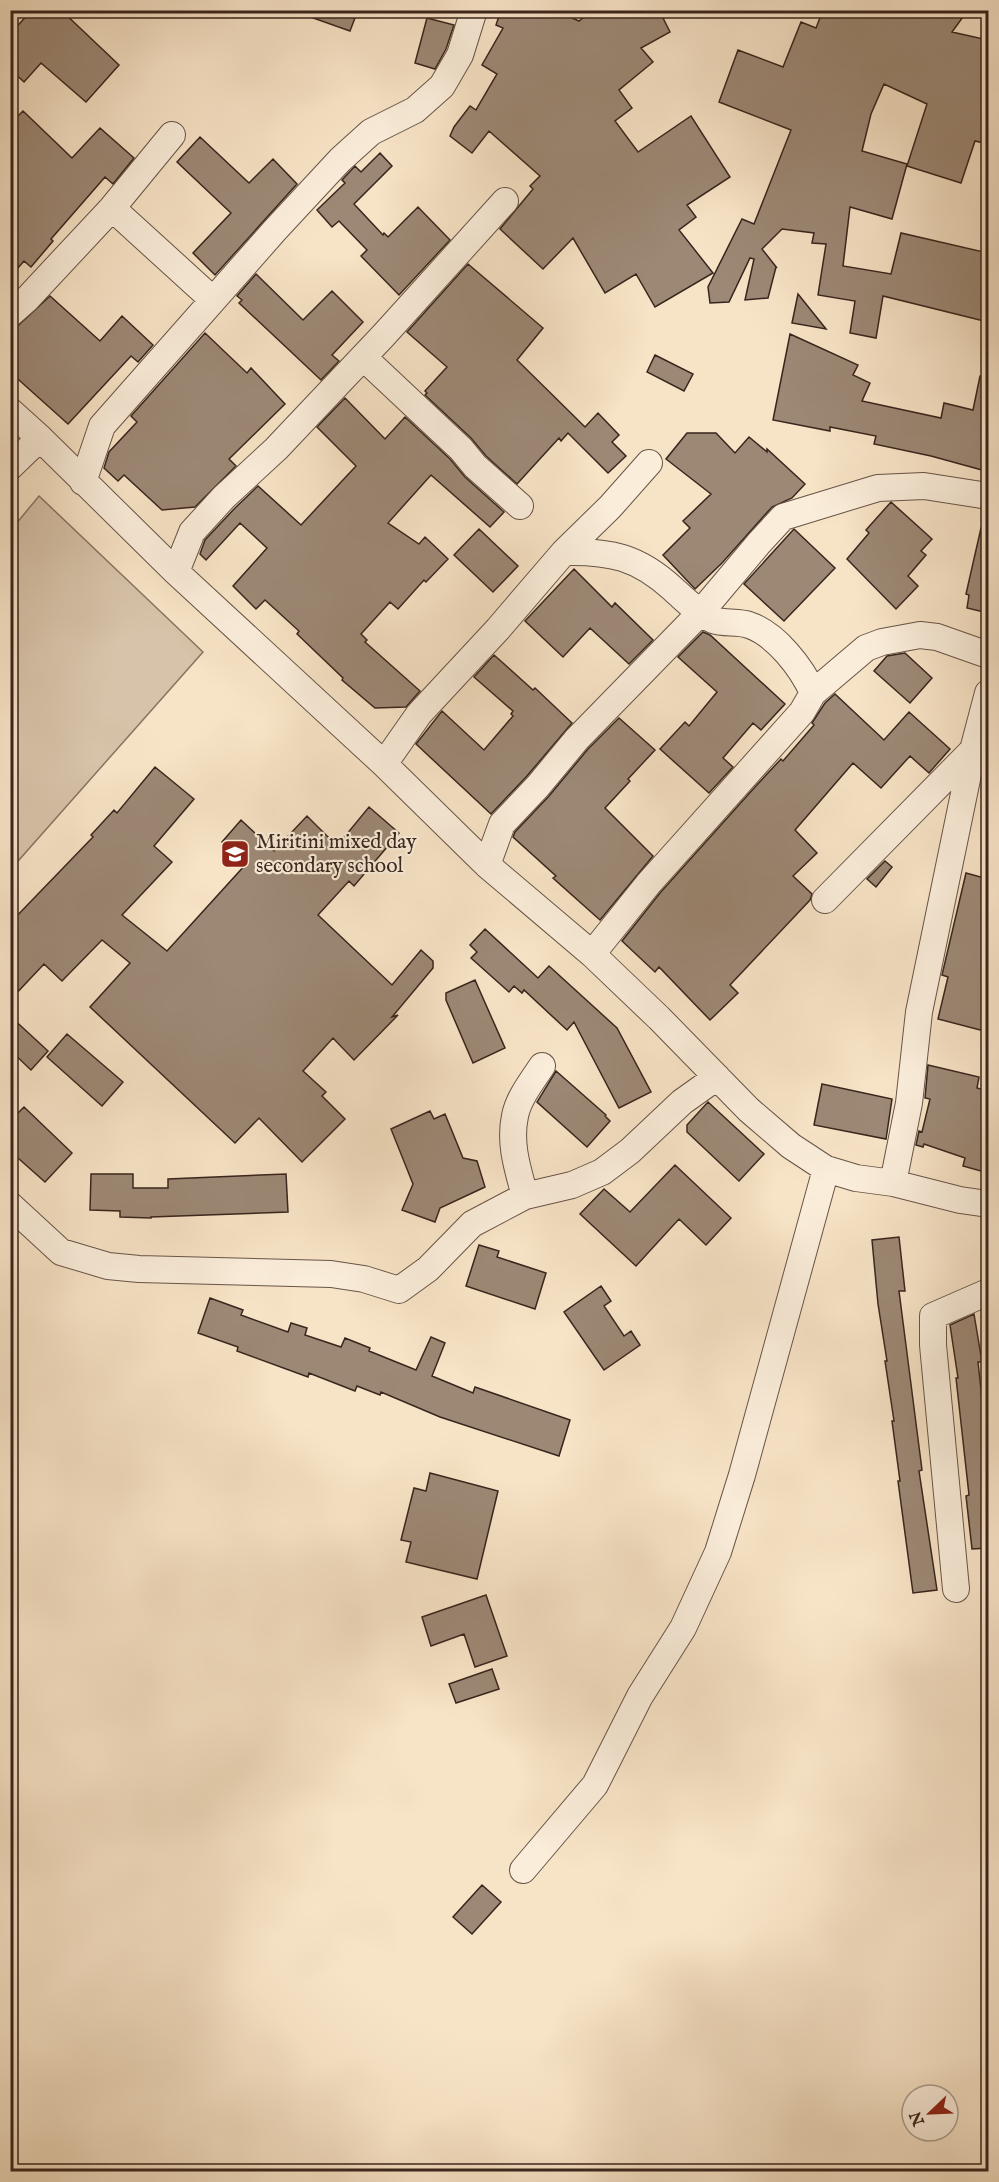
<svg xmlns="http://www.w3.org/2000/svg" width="999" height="2182" font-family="'IM FELL English',serif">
<rect width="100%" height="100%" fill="#f7e3c6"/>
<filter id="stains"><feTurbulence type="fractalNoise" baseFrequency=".00333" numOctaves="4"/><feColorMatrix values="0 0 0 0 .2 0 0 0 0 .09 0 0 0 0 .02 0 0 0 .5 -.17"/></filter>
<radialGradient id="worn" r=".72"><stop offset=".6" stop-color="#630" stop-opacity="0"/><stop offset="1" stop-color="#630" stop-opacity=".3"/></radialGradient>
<path fill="#d7c3a9" stroke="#887463" stroke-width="1.5" d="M 39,496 L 203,652 L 11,869 L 11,530 Z"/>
<path fill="#9c8875" stroke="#39251d" stroke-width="1.5" d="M 32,10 L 61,10 L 119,65 L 86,102 L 41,63 L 24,82 L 10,69 L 10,34 Z
M 299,10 L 358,10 L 350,31 L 299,13 Z
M 501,10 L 554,10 L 579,21 L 592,10 L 659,10 L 670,32 L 641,48 L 653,62 L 619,90 L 632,108 L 615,121 L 638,152 L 691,116 L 730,177 L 687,205 L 696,217 L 679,230 L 713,273 L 655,307 L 636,274 L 605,293 L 573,238 L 543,269 L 500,229 L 533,189 L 530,186 L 540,176 L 489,131 L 472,153 L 450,136 L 454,127 L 470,106 L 476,110 L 497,74 L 482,65 L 503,28 L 496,25 Z
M 823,10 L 968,10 L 952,32 L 988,40 L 988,144 L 975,141 L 961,183 L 907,166 L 927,104 L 884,84 L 871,114 L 862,151 L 907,164 L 892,219 L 850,207 L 843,266 L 891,274 L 901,233 L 988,253 L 988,322 L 883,296 L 876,338 L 850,333 L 855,301 L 818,295 L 826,244 L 812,243 L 814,233 L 782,229 L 762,249 L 777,268 L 776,267 L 768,298 L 745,300 L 754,259 L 750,258 L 729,302 L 710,303 L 708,287 L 742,219 L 754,224 L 791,130 L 719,102 L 738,50 L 783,67 L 801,22 L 816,28 Z
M 427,18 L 454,25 L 446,49 L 435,69 L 415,63 Z
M 23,111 L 72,158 L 100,128 L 134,158 L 113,184 L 105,177 L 51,239 L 53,241 L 31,267 L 24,261 L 10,277 L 10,124 Z
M 200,137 L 249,183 L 273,159 L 297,184 L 215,275 L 193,253 L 231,213 L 177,162 Z
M 380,153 L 392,166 L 354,204 L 383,235 L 384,233 L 388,237 L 418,207 L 450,240 L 399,295 L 361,256 L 367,250 L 339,221 L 332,227 L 317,210 L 345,183 L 342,180 L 355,166 L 361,172 Z
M 468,264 L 543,328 L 517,360 L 585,427 L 598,413 L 619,435 L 612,442 L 626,456 L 608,473 L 568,433 L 561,441 L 559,438 L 517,484 L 486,456 L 471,438 L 425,395 L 427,393 L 425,391 L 447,367 L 407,332 Z
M 256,274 L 303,320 L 332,291 L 363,322 L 332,355 L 339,361 L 321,380 L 239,303 L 242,300 L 237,296 Z
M 798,294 L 826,329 L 792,323 Z
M 50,296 L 100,341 L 122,316 L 153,345 L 138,362 L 131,356 L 68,424 L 10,372 L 10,333 Z
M 205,333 L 247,373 L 251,368 L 285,404 L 229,459 L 236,466 L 195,507 L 162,510 L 124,475 L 118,481 L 104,468 L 109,452 L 137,422 L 131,416 Z
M 790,334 L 858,365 L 853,375 L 870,383 L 862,401 L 941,418 L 944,403 L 973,410 L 980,376 L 988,377 L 988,443 L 982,470 L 931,456 L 874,444 L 876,436 L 830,427 L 830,431 L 773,420 Z
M 655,355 L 693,374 L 684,391 L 647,372 Z
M 345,398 L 385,439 L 405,417 L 450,459 L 465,477 L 504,512 L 490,527 L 431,475 L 388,523 L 419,544 L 425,537 L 448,559 L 426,582 L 424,580 L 398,609 L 390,602 L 361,634 L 367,640 L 365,642 L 420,691 L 406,707 L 375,708 L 342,680 L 343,678 L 297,634 L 299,631 L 265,600 L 256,609 L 233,586 L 267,548 L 240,523 L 206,560 L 200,554 L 205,540 L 235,508 L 258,486 L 301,525 L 356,466 L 317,427 Z
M 687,433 L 716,433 L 735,453 L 749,437 L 767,452 L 767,449 L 805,484 L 792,498 L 772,507 L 722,563 L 695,589 L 663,555 L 690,528 L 683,521 L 711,494 L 666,459 Z
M 891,502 L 932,539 L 921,551 L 926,555 L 908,576 L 918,586 L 896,609 L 847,559 L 869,533 L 866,530 Z
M 981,528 L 988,528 L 988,613 L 967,608 L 969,595 L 966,594 Z
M 479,529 L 518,566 L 493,592 L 454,555 Z
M 794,529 L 835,568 L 784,621 L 744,584 Z
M 574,569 L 612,607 L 615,603 L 653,640 L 629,664 L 590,628 L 563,657 L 525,621 Z
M 703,632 L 710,635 L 785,704 L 761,730 L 753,723 L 723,758 L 733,767 L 709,793 L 660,749 L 685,722 L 689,726 L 717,692 L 678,657 Z
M 905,653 L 932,678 L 910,703 L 874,671 L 887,656 Z
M 494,655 L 533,690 L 535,688 L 572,723 L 527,776 L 491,814 L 416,744 L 442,711 L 484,750 L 513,716 L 511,714 L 513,711 L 474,677 Z
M 835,694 L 884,740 L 909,712 L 950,749 L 929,773 L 910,756 L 881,788 L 853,763 L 795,830 L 817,853 L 793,876 L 812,894 L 810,900 L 730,985 L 738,993 L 710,1020 L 659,967 L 655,972 L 622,941 L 660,893 L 755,787 L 781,759 L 783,761 L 814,725 L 812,723 L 825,703 Z
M 619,718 L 655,750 L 628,779 L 630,781 L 605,808 L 653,856 L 600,920 L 553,878 L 556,876 L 513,837 L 515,832 L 549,796 L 588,749 Z
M 155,767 L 194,799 L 154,846 L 172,862 L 122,915 L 167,951 L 246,864 L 222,842 L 241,820 L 274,851 L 307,816 L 337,846 L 369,807 L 399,833 L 354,886 L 349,881 L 318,915 L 392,985 L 421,950 L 433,961 L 433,968 L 392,1017 L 398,1015 L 354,1060 L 333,1038 L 303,1071 L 326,1092 L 322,1096 L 345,1119 L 302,1162 L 259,1118 L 235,1143 L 90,1007 L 130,963 L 102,940 L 62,981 L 44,964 L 10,1000 L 10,923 L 93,837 L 91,835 L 114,810 L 117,813 Z
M 885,861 L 892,867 L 876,887 L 867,879 Z
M 966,873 L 988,879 L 988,1032 L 938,1019 L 948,977 L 942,975 Z
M 485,929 L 538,978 L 549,966 L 617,1028 L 651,1092 L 619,1108 L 574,1022 L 567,1030 L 524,990 L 522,993 L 514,986 L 509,992 L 471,958 L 477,952 L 470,945 Z
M 475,980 L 505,1048 L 473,1063 L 446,1000 L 446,993 Z
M 10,1016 L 48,1051 L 31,1070 L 10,1050 Z
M 67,1034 L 123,1082 L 102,1106 L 47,1057 Z
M 928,1065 L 979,1077 L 977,1088 L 988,1091 L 988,1173 L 963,1166 L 965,1158 L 924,1144 L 923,1147 L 916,1145 L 919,1131 L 922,1132 L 930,1099 L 925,1098 Z
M 556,1071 L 606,1115 L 605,1116 L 610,1121 L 587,1147 L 537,1102 Z
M 822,1084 L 892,1099 L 886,1139 L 814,1125 Z
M 708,1102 L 764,1154 L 739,1181 L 687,1132 L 687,1125 Z
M 24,1107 L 72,1153 L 45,1182 L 10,1151 L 10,1121 Z
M 430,1111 L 434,1119 L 445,1114 L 463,1158 L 477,1161 L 485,1187 L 440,1208 L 435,1222 L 402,1210 L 413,1184 L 391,1129 Z
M 675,1165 L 731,1218 L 706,1245 L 679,1219 L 636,1266 L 580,1214 L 604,1189 L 630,1212 Z
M 91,1174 L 133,1174 L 133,1188 L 168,1188 L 168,1179 L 286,1174 L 288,1212 L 151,1217 L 151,1218 L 120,1217 L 120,1211 L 90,1210 Z
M 899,1237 L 905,1291 L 899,1291 L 922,1470 L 919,1471 L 937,1590 L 913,1593 L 898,1481 L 900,1481 L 892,1421 L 894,1421 L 885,1361 L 887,1361 L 878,1304 L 872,1240 Z
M 479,1245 L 499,1251 L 497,1257 L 546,1273 L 535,1309 L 466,1286 Z
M 601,1286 L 611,1301 L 604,1306 L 624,1336 L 631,1331 L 640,1345 L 604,1370 L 564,1312 Z
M 210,1298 L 243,1310 L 241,1315 L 288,1332 L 291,1323 L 307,1328 L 305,1335 L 341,1347 L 345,1338 L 370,1348 L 369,1351 L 416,1370 L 431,1337 L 445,1343 L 432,1376 L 473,1393 L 475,1387 L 570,1420 L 559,1456 L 440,1417 L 381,1392 L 380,1395 L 357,1386 L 355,1391 L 309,1373 L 308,1377 L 237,1351 L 238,1347 L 198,1333 Z
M 974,1314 L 982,1362 L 978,1362 L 988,1454 L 988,1548 L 972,1549 L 966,1496 L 969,1495 L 956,1378 L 958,1378 L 950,1325 Z
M 430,1473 L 498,1491 L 477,1579 L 406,1562 L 411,1542 L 401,1540 L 414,1488 L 426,1491 Z
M 486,1595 L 507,1656 L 475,1667 L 464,1634 L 431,1646 L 422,1617 Z
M 492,1669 L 499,1689 L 456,1703 L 449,1684 Z
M 482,1885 L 501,1902 L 472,1934 L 453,1917 Z"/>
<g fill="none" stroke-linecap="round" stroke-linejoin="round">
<g stroke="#685447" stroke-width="28">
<path id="minor" d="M 112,208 L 213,300
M 10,314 L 27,299 L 112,208 L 172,135
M 363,357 L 461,449 L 475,466 L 520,506
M 10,411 L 40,438 L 176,572 L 384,764 L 487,865 L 592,954 L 659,1018 L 749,1110 L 791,1146 L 826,1169 L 856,1178 L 893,1183 L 960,1200 L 988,1204
M 10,467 L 40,438
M 83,482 L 102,426 L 275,230 L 340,160 L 371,132 L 415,110 L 442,86 L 460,55 L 474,10
M 564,552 C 611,551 638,557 673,589 C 685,600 698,613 713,620 C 724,624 738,621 749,625 C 776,634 802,668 813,693
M 176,572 L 192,532 L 224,497 L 276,449 L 383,336 L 505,201
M 384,764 L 419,714 L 498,629 L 564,552 L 610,507 L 649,463
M 487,865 L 502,824 L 538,786 L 577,739 L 701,612 L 759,543 L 783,517 L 878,488 L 924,486 L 988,496
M 825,900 L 973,750
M 592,954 L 649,883 L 802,712 L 813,693 L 866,648 L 882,642 L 920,635 L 937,637 L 988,655
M 893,1183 L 909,1103 L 919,1012 L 973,750 L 988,693
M 525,1196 C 518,1170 509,1144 515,1116 C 518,1099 532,1081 542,1066
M 10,1205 L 61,1252 L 108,1266 L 139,1269 L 331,1274 L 364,1279 L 399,1290 L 428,1269 L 472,1224 L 525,1196 L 572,1185 L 602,1172 L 630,1151 L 682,1102 L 717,1077
M 956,1589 L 933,1345 L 933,1316 L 988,1292
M 523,1870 L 595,1785 L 640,1696 L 683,1628 L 718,1552 L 742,1475 L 826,1169"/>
</g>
<use href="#minor" stroke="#faedda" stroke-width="26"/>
</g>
<defs>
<g id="school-square" transform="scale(1.5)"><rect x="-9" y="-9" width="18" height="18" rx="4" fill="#8f2418" stroke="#faedda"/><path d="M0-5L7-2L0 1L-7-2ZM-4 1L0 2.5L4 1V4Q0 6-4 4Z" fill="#fff"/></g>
</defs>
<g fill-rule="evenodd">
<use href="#school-square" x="235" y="854"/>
</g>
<g text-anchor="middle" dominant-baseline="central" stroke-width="4.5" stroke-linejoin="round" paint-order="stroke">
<g font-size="21" fill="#39251d" stroke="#faedda" text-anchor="start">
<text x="256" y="842">Miritini mixed day<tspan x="256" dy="24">secondary school</tspan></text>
</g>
</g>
<rect width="999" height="2182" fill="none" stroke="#f7e3c6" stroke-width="36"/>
<rect x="12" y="12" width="975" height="2158" fill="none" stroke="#39251d" stroke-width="3"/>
<rect x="18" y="18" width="963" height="2146" fill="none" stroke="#39251d" stroke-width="1.5"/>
<g transform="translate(930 2113) rotate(247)"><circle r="28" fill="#faedda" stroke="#ad9d8e" stroke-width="1.5"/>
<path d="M0-4.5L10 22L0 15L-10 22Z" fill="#8f2418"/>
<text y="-9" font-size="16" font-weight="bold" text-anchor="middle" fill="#39251d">N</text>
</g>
<rect width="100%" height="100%" filter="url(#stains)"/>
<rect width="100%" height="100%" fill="url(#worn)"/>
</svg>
